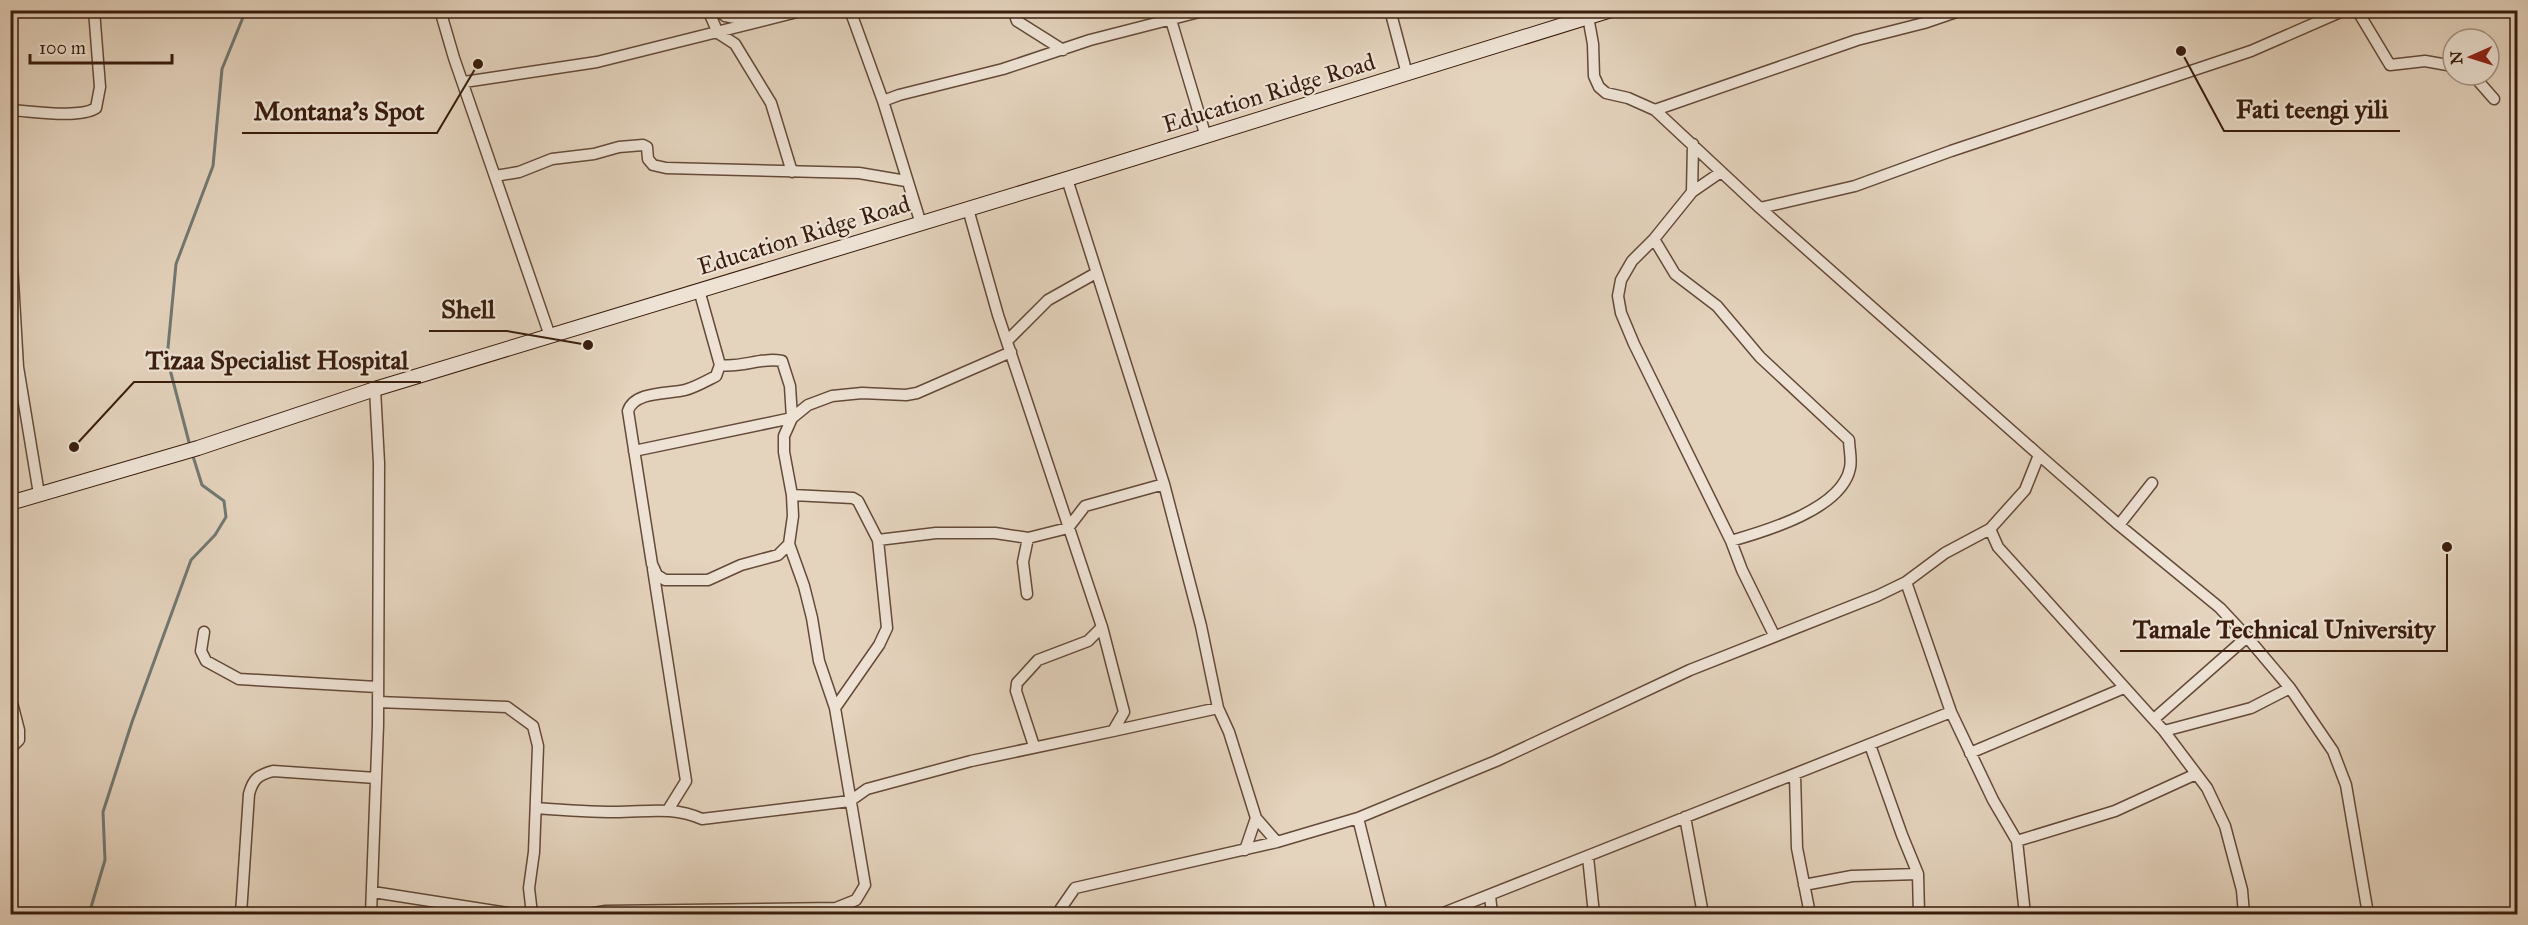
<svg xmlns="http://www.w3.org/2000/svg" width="2528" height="925" font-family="'IM FELL Great Primer',serif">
<rect width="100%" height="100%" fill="#e4d3bd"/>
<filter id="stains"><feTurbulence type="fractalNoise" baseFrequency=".00333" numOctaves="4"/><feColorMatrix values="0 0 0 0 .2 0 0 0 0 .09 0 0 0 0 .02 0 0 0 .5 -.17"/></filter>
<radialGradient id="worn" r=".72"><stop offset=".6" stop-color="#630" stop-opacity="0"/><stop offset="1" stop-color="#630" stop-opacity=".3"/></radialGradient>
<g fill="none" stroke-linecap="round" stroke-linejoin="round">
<path stroke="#717972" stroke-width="3" d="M 190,446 L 167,358 L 176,264 L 213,166 L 222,69 L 246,10
M 89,914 L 105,860 L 103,812 L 132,722 L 191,560 L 215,535 L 226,517 L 224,501 L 202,485 L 192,453"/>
<g stroke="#644a39" stroke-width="13">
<path id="street" d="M 440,10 L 454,58 L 550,336
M 708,10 L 718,33 L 735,44 L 771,103 L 792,172
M 719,10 L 725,16 L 751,21
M 850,10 L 883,101 L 921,224
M 1013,10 L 1017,21 L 1063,50
M 1168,10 L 1206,137
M 1390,10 L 1407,74
M 2357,10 L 2390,65 L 2425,61 L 2453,66
M 1587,11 L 1593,44 L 1594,76 L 1599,87 L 1606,93 L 1628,98 L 1655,110 L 1760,208 L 2039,455 L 2119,525 L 2220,608 L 2247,637 L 2290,688 L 2333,751 L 2346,785 L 2368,914
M 2473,75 L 2494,99
M 464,82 L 597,62 L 805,10
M 883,101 L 899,95 L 1003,69 L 1090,40 L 1207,10
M 10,110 C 32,111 79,119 96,108 L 100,87 L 94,10
M 1655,110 L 1857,40 L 1924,23 L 1962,10
M 1721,172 L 1692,192 L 1654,239 L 1632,261 L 1621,280 L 1618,296 L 1621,313 L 1634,344 L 1731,541 L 1742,570 L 1774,635
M 495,176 L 519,172 L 552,159 L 594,154 L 619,147 L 643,145 L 647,147 L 648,159 L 653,165 L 666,168 L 859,173 L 906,181
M 1067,179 L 1164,484 L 1201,626 L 1218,708 L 1229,732 L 1256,818 L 1277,842
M 1692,192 L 1693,144
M 1760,208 L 1855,186 L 1951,151 L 2251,51 L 2345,10
M 968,209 L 998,315 L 1102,627 L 1124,712 L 1113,731 L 1218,708
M 10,229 L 18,367 L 39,494
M 1654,239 L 1675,274 L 1717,306 L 1760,357 L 1849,440 C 1849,448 1852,459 1850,468 C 1842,509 1766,531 1731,541
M 699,290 L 720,365 L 716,376 C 706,381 696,387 685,390 C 669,394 634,391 628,411 L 652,564 L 657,575 L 665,580 L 708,580 L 741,565 L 778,555 L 789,544
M 1007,341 L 1048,300 L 1096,273
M 720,365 C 742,368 761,357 782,361 L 790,386 L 792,418
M 634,451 L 792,418
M 792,495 L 853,498 L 858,501 L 878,540 L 887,628 L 879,645 L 835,708
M 2119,525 L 2152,483
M 1990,529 L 1998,547 L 2164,731 L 2207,788 L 2225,826 L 2242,890 L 2244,914
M 878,540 L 936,533 L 995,533 L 1028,538 L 1068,528 L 1085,506 L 1164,484
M 653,569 L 686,781 L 668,810
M 1906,582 L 1951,712 L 1993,800 L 2017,841 L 2025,914
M 1027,594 L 1023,562 L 1028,538
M 204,632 L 201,651 L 206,661 L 239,679 L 377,687
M 10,695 L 19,730 L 19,740 L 10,749
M 378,702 L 507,707 L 533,726 L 538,746 L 534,852 L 529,888 L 532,914
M 2154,719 L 2247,637
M 2164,731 L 2251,708 L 2290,688
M 1870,745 L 1902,835 L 1918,874 L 1919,914
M 1034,746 L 1016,691 L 1017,683 L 1038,660 L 1088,641 L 1102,627
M 1970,753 L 2124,688
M 1795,775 L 1797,848 L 1810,914
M 536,808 C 562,810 589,812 615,812 C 647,812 672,806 702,819 L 850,801 L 867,789 L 971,761 L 1113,731
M 1685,817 L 1703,914
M 1358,818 L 1382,914
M 2017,841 L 2115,811 L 2196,774
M 1245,850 L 1256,818
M 1588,857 L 1594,914
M 1804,885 L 1852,876 L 1918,874
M 373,892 L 514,914
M 1490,896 L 1492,914
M 241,914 L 249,794 C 253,779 258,775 273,771 L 376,778
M 371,914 L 378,725 L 379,463 L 375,389
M 588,914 L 606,911 L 836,908 L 856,900 L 865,885 L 835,708 L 819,661 L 812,618 L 804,586 L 789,544 L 793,516 L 792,495 L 784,452 L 784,436 L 792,418 L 808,405 L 832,396 L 862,393 L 906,395 L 917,393 L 1011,352
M 1057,914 L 1075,888 L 1277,842 L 1358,818 L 1496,761 L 1690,670 L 1877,596 L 1906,582 L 1945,553 L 1990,529 L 2025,490 L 2039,455
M 1441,914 L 1951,712"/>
</g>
<g stroke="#391d0d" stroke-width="16">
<path id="secondary" d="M 10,503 L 198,448 L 375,389 L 1067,179 L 1611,10"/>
</g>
<use href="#street" stroke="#ede2d4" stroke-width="10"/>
<use href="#secondary" stroke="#ede2d4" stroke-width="14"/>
</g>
<g text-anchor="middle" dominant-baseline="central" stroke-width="4.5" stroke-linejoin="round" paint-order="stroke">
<g font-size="24" fill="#391d0d" stroke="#ede2d4">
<text transform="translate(1269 93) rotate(-17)">Education Ridge Road</text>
<text transform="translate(804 235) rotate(-17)">Education Ridge Road</text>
</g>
</g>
<path fill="none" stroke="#391d0d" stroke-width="2" d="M2181 51L2224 131H2400M478 64L437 133H242M588 345L507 331H429M74 447L134 382H421M2447 547L2447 651H2120"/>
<g fill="#391d0d" stroke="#ede2d4" stroke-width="2">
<circle cx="2181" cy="51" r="6"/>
<circle cx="478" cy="64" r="6"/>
<circle cx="588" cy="345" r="6"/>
<circle cx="74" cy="447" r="6"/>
<circle cx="2447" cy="547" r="6"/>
</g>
<g font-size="26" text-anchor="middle" font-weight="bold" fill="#391d0d" stroke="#ede2d4" stroke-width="4.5" stroke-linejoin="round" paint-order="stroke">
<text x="2312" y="118">Fati teengi yili</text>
<text x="339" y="120">Montana's Spot</text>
<text x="468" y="318">Shell</text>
<text x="277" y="369">Tizaa Specialist Hospital</text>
<text x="2284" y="638">Tamale Technical University</text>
</g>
<rect width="2528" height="925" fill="none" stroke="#e4d3bd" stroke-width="36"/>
<rect x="12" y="12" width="2504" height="901" fill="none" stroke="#391d0d" stroke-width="3"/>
<rect x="18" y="18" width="2492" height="889" fill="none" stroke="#391d0d" stroke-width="1.5"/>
<g transform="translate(2471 57) rotate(267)"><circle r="28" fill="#ede2d4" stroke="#a59384" stroke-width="1.5"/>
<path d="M0-4.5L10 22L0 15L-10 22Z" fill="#8f2418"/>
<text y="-9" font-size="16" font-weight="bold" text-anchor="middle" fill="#391d0d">N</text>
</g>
<path d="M30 54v9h142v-9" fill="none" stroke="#391d0d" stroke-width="3"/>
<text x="39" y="54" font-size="18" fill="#391d0d" stroke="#ede2d4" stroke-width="4.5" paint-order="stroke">100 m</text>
<rect width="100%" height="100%" filter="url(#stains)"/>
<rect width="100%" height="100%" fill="url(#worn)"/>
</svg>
